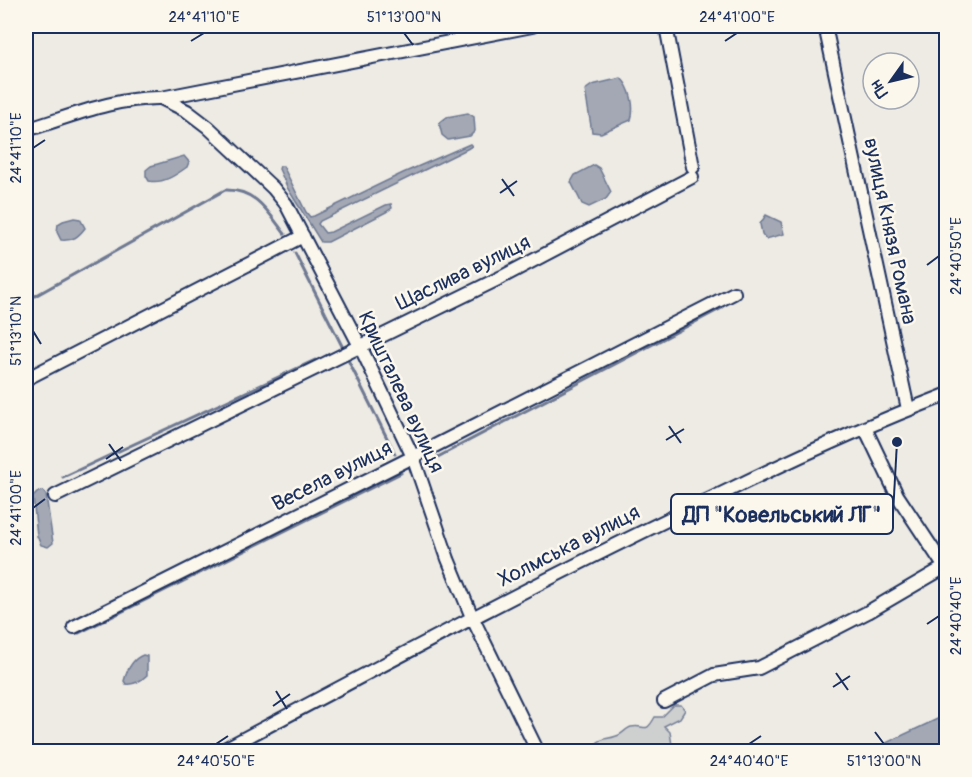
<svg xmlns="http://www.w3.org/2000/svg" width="972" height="777" font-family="Pangolin,sans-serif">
<rect width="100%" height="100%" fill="#eeebe4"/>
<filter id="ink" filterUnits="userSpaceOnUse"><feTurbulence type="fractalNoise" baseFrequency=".0167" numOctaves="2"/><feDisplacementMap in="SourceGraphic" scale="12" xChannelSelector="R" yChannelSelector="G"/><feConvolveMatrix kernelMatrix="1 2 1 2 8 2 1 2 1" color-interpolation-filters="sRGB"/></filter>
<g filter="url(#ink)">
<path fill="#cecfcf" stroke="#747f96" stroke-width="1.5" d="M 674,705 L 681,705 L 685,710 L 680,718 L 664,726 L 670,732 L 672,745 L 664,751 L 593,751 C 595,737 609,740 619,735 C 623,733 627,728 631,727 C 646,724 645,735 655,717 L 662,717 Z"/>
<path fill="#a3a8b4" stroke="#6d7892" stroke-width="1.5" d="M 621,78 C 631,88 635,107 631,120 L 601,133 L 592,132 L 585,90 L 592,85 Z
M 468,113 L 474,117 L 475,131 L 470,136 L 448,140 L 442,135 L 439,123 L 447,117 Z
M 470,144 L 472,146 L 467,149 L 320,221 L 318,224 L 325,233 L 331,232 L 386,205 L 391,204 L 392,208 L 386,212 L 328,242 L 321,242 L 288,189 L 279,169 L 280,166 L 283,166 L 306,212 L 310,217 L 314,216 L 403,173 Z
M 184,156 L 189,162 L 187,167 C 176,175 163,184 149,181 L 146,176 L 146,170 L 151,166 Z
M 594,165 L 599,168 L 611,192 L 606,199 L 589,207 L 582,204 L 571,182 L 575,175 Z
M 766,215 L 781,222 L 784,234 L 766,239 L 762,234 L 760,224 Z
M 74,218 L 80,219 L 85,228 C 78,237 73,241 61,240 L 57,232 L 58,224 L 63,221 Z
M 43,491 L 46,495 L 53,543 L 48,547 L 41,545 L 37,536 L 33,497 L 38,492 Z
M 143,655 L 147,656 L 147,675 C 141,681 135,685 126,684 L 124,681 C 127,670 132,659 143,655 Z
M 946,715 L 946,751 L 883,751 L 886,743 Z"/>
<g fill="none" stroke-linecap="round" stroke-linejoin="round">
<path stroke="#6d7892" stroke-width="3" d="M 295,253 L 342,346
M 26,301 L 225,190 C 256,189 268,212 285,234
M 349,362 L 395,454
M 434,459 L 722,308
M 63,477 L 315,360
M 79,633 L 401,473"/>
<g stroke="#1b2f5e" stroke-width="16">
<path id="street" d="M 666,26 L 693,167
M 825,26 L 908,409
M 161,98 L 187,111 L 208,127 L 273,188 L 286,204 L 360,346 L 413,457 L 448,559 L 472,617 L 538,752
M 26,130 C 69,117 116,97 161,98 L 532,26
M 26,379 L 303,236
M 865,428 L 897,495 L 946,569
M 55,496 L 502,277 L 692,177
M 74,627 L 413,457 L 734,293
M 664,701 L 714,675 L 759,668 L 868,612 L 945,567
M 219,752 C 386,663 552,574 723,493 C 796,457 870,424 946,395"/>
</g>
<use href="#street" stroke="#fbf7ec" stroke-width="12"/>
</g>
</g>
<path fill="none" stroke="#1b2f5e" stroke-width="2" d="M 404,33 L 413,45M 191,41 L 204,33M 725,41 L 737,33M 33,148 L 45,140M 502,179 L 514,196M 500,193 L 517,181M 927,265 L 939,256M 33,331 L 41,344M 669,426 L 681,443M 666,440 L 684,429M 109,444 L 121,461M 106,459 L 123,447M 33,508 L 45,499M 927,624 L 939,616M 836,673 L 848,690M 833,687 L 850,676M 276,691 L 287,709M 273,706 L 290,694M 875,732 L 884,744M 216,744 L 228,736M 749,744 L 761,736"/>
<g text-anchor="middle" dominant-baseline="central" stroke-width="5" stroke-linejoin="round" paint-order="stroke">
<g font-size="21" fill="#1b2f5e" stroke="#fbf7ec">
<text transform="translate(890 231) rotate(78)">вулиця Князя Романа</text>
<text transform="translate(463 273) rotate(-26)">Щаслива вулиця</text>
<text transform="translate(401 392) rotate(65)">Кришталева вулиця</text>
<text transform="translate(332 476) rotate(-27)">Весела вулиця</text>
<text transform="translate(569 546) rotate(-27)">Холмська вулиця</text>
</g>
</g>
<path fill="none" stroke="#1b2f5e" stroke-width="2" d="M897 442L893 514"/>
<circle fill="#1b2f5e" stroke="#fbf7ec" stroke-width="2" cx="897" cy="442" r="6"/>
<rect fill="#fbf7ec" stroke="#1b2f5e" stroke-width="2" x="671" y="494" width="222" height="40" rx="6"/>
<g font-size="22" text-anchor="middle" font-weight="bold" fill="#1b2f5e">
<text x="782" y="522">ДП "Ковельський ЛГ"</text>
</g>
<rect width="972" height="777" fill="none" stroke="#fbf7ec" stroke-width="66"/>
<g transform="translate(891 81) rotate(236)"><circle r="28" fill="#fbf7ec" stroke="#a1a7b3" stroke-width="1.5"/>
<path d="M0-4.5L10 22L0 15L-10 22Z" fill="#1b2f5e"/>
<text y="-9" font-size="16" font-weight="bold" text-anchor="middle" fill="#1b2f5e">Пн</text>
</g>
<rect x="33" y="33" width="906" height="711" fill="none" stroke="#1b2f5e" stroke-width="2"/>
<g font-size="15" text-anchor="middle" fill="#1b2f5e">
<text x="204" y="22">24°41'10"E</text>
<text x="404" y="22">51°13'00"N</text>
<text x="737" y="22">24°41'00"E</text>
<text transform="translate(16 148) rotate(-90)" y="5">24°41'10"E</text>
<text transform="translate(956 256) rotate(-90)" y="5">24°40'50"E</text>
<text transform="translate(16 331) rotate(-90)" y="5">51°13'10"N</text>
<text transform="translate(16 508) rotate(-90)" y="5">24°41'00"E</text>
<text transform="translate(956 616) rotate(-90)" y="5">24°40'40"E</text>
<text x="216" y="766">24°40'50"E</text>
<text x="749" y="766">24°40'40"E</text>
<text x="884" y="766">51°13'00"N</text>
</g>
</svg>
